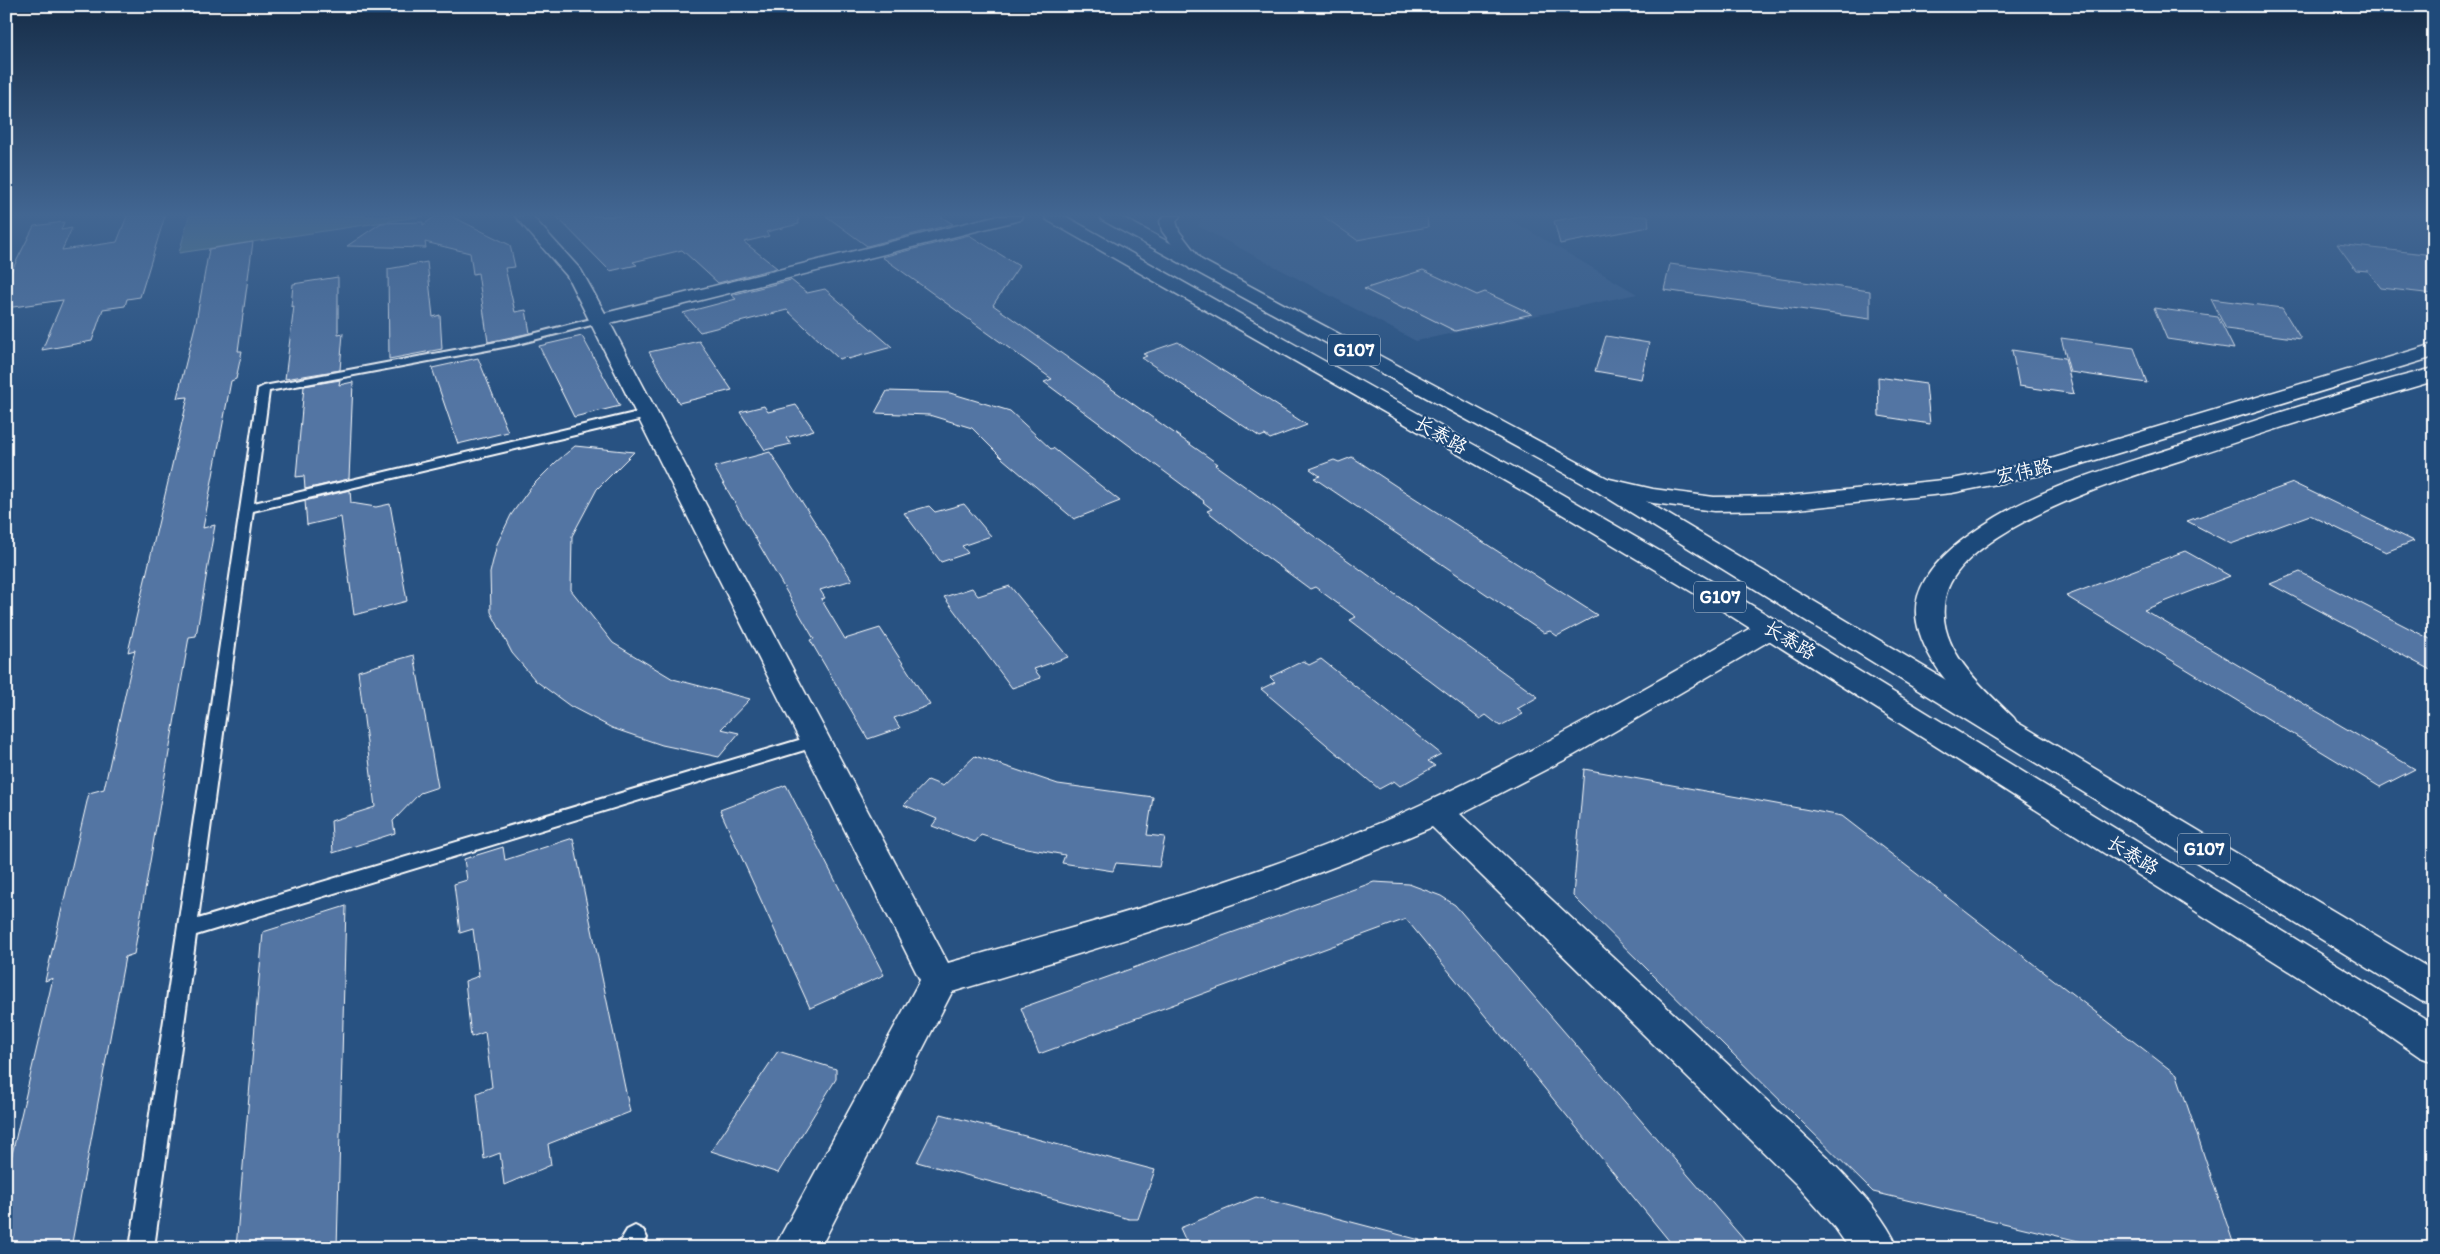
<svg xmlns="http://www.w3.org/2000/svg" width="2440" height="1254" font-family="Itim,'LXGW WenKai TC',sans-serif">
<rect width="100%" height="100%" fill="#285282"/>
<filter id="ink" filterUnits="userSpaceOnUse"><feTurbulence type="fractalNoise" baseFrequency=".02" numOctaves="2"/><feDisplacementMap in="SourceGraphic" scale="10" xChannelSelector="R" yChannelSelector="G"/><feConvolveMatrix kernelMatrix="1 2 1 2 8 2 1 2 1" color-interpolation-filters="sRGB"/></filter>
<g filter="url(#ink)">
<path fill="#395f8e" d="M 1202,216 L 1504,216 L 1637,294 L 1416,341 L 1198,226 Z"/>
<path fill="#5d8085" stroke="#aec0c2" d="M 189,216 L 424,216 L 179,253 Z"/>
<path fill="#5275a3" stroke="#fff" d="M 127,216 L 165,216 L 140,297 L 127,299 L 125,306 L 103,309 L 92,341 L 42,350 L 63,300 L 6,308 L 6,282 L 34,226 L 64,222 L 61,230 L 72,228 L 62,250 L 117,242 Z
M 436,216 L 451,216 L 510,245 L 515,267 L 505,268 L 515,312 L 526,310 L 530,333 L 488,342 L 478,273 L 473,274 L 470,253 L 425,242 L 426,248 L 347,246 L 381,223 L 423,222 L 423,225 Z
M 556,216 L 798,216 L 799,224 L 766,232 L 769,236 L 744,242 L 777,268 L 718,283 L 682,250 L 633,262 L 637,265 L 610,271 Z
M 826,216 L 940,216 L 953,224 L 867,246 Z
M 1323,216 L 1427,216 L 1428,227 L 1357,240 Z
M 1581,216 L 1648,216 L 1649,227 L 1560,244 L 1554,221 Z
M 969,235 L 1019,266 L 993,305 L 1218,464 L 1215,465 L 1538,697 L 1517,709 L 1523,714 L 1500,726 L 1486,715 L 1480,719 L 1350,620 L 1356,617 L 1315,587 L 1310,589 L 1241,538 L 1207,511 L 1212,509 L 1203,502 L 1204,501 L 1044,382 L 1052,379 L 882,257 Z
M 253,242 L 238,351 L 242,351 L 236,379 L 231,381 L 203,528 L 215,525 L 196,636 L 189,637 L 134,954 L 125,957 L 71,1248 L 6,1248 L 6,1180 L 53,978 L 45,981 L 89,793 L 104,789 L 135,650 L 128,652 L 188,397 L 177,398 L 196,322 L 209,249 Z
M 2337,244 L 2434,255 L 2434,294 L 2381,288 L 2368,271 L 2356,270 Z
M 427,262 L 433,317 L 440,315 L 442,349 L 389,359 L 388,269 Z
M 1670,264 L 1870,291 L 1870,319 L 1664,290 Z
M 1423,270 L 1477,295 L 1485,292 L 1532,314 L 1455,331 L 1409,308 L 1404,309 L 1364,289 Z
M 338,277 L 338,334 L 343,333 L 340,370 L 285,379 L 294,306 L 291,307 L 293,284 Z
M 791,280 L 807,293 L 825,289 L 892,347 L 848,359 L 846,357 L 839,359 L 787,310 L 700,332 L 683,313 L 736,299 L 731,295 Z
M 2211,299 L 2282,308 L 2301,339 L 2226,329 Z
M 2154,308 L 2218,317 L 2234,349 L 2167,339 Z
M 582,336 L 620,406 L 574,417 L 539,346 Z
M 1606,336 L 1649,343 L 1641,379 L 1595,371 Z
M 2061,338 L 2134,348 L 2147,383 L 2070,372 Z
M 699,341 L 732,390 L 679,403 L 649,352 Z
M 1178,342 L 1267,399 L 1307,425 L 1270,439 L 1265,435 L 1260,437 L 1142,358 L 1147,356 L 1143,354 Z
M 2012,350 L 2065,358 L 2074,394 L 2019,386 Z
M 478,358 L 508,432 L 458,444 L 432,368 Z
M 1878,377 L 1926,384 L 1930,424 L 1879,416 Z
M 340,380 L 339,385 L 353,382 L 349,479 L 305,489 L 304,476 L 296,477 L 304,386 Z
M 887,391 L 950,393 L 1010,411 L 1051,449 L 1053,448 L 1120,501 L 1074,519 L 1003,459 L 972,428 L 929,415 L 875,413 Z
M 796,405 L 814,430 L 786,438 L 791,444 L 765,450 L 740,412 L 764,406 L 768,412 Z
M 575,446 L 634,452 L 597,489 L 572,536 L 571,590 L 613,643 L 673,679 L 750,699 L 721,729 L 739,733 L 719,757 L 662,745 L 612,728 L 570,706 L 536,681 L 512,653 L 491,612 L 490,573 L 497,544 L 511,515 L 531,487 L 556,462 Z
M 770,452 L 852,580 L 820,590 L 825,598 L 821,599 L 845,639 L 880,628 L 930,705 L 894,718 L 900,728 L 868,739 L 810,640 L 814,639 L 714,467 Z
M 1352,457 L 1399,488 L 1597,615 L 1557,636 L 1550,631 L 1544,633 L 1314,478 L 1320,476 L 1310,469 L 1334,460 L 1339,462 Z
M 2293,483 L 2414,541 L 2386,552 L 2310,515 L 2231,544 L 2187,521 Z
M 350,490 L 351,503 L 376,507 L 390,504 L 407,601 L 354,615 L 341,517 L 307,525 L 305,501 Z
M 964,504 L 991,536 L 962,546 L 968,553 L 941,562 L 904,513 L 929,506 L 935,512 Z
M 2185,551 L 2230,576 L 2144,610 L 2415,769 L 2380,787 L 2066,596 Z
M 2300,572 L 2434,641 L 2434,672 L 2270,584 Z
M 1010,586 L 1068,657 L 1034,669 L 1041,678 L 1012,688 L 944,597 L 972,588 L 978,596 Z
M 414,655 L 438,787 L 420,793 L 393,821 L 395,833 L 333,853 L 331,821 L 375,807 L 358,671 Z
M 1321,659 L 1441,754 L 1428,761 L 1435,766 L 1400,786 L 1394,781 L 1379,789 L 1261,689 L 1275,682 L 1270,677 L 1303,661 L 1309,665 Z
M 975,756 L 1058,784 L 1153,797 L 1147,835 L 1165,837 L 1159,867 L 1116,863 L 1113,871 L 1062,863 L 1065,855 L 1021,847 L 981,835 L 975,842 L 932,826 L 937,819 L 904,805 L 928,780 L 943,786 Z
M 1584,769 L 1842,816 L 2177,1075 L 2235,1248 L 2108,1248 L 1873,1192 L 1573,896 Z
M 786,785 L 884,975 L 810,1008 L 720,810 Z
M 573,838 L 630,1112 L 548,1144 L 551,1165 L 504,1185 L 500,1153 L 484,1159 L 477,1093 L 492,1087 L 485,1032 L 471,1037 L 465,981 L 479,976 L 473,929 L 460,933 L 454,884 L 467,880 L 464,859 L 503,847 L 505,860 Z
M 1374,882 L 1409,884 L 1441,896 L 1455,905 L 1751,1248 L 1675,1248 L 1406,919 L 1039,1054 L 1021,1008 Z
M 346,906 L 337,1248 L 236,1248 L 263,932 Z
M 778,1051 L 836,1069 L 836,1079 L 778,1173 L 711,1151 Z
M 941,1114 L 1155,1170 L 1138,1219 L 1129,1219 L 917,1162 Z
M 1256,1197 L 1420,1240 L 1419,1248 L 1189,1248 L 1180,1228 Z"/>
<g fill="none" stroke-linecap="round" stroke-linejoin="round">
<g stroke="#fff" stroke-width="4">
<path id="lane" d="M 599,317 L 604,320 L 603,322 L 514,345 L 269,391 L 254,503 L 647,410 L 653,414 L 647,418 L 253,511 L 198,919 L 809,737 L 821,737 L 823,741 L 821,745 L 196,935 L 154,1248 L 130,1248 L 258,389 L 264,386 L 513,339 Z
M 635,1226 L 643,1230 L 647,1238 L 642,1248 L 616,1248 L 627,1230 Z"/>
</g>
<g stroke="#fff" stroke-width="3">
<path id="street" d="M 515,216 L 532,216 L 581,270 L 605,313 L 995,216 L 1022,216 L 1020,220 L 610,323 L 948,963 C 1107,918 1270,875 1420,805 C 1537,751 1649,686 1761,622 L 1771,620 L 1781,622 L 1785,628 L 1781,634 L 1574,755 L 1460,814 L 1826,1156 C 1852,1184 1883,1212 1898,1248 L 1849,1248 L 1835,1228 L 1796,1184 L 1432,827 C 1276,895 1114,944 952,992 L 820,1248 L 774,1248 L 920,980 L 567,276 Z
M 1164,216 L 1180,216 L 1176,221 L 1179,231 L 1205,265 L 1202,269 L 1190,269 L 1162,231 L 1160,221 Z"/>
</g>
<g stroke="#fff" stroke-width="3">
<path id="secondary" d="M 2434,344 L 2434,357 L 2056,472 L 1952,493 L 1787,510 L 1714,511 L 1653,503 L 1593,489 L 1589,484 L 1593,479 L 1601,477 L 1653,489 L 1714,497 L 1787,496 L 1952,479 L 2044,461 Z
M 2434,368 L 2434,381 C 2349,406 2265,432 2182,460 C 2123,479 2064,498 2011,529 C 1986,544 1950,568 1945,599 C 1935,648 1983,687 2014,718 L 2018,725 L 2014,732 C 2006,734 1999,736 1992,732 C 1985,727 1979,718 1973,712 C 1948,686 1906,636 1918,596 C 1926,570 1950,548 1972,533 C 2033,488 2111,468 2182,445 C 2265,417 2349,389 2434,368 Z"/>
</g>
<g stroke="#fff" stroke-width="3">
<path id="highway" d="M 1045,216 L 1065,216 L 1551,488 L 1730,592 L 2434,1024 L 2434,1062 L 2420,1057 L 2359,1015 L 1712,604 L 1535,498 L 1047,220 Z
M 1100,216 L 1120,216 L 1609,479 L 2434,971 L 2434,1005 L 2421,1001 L 1593,489 L 1102,220 Z"/>
</g>
<use href="#lane" fill="#1f4a7a" fill-rule="evenodd"/>
<use href="#street" fill="#1f4a7a" fill-rule="evenodd"/>
<use href="#secondary" fill="#1f4a7a" fill-rule="evenodd"/>
<use href="#highway" fill="#1f4a7a" fill-rule="evenodd"/>
</g>
</g>
<linearGradient id="sky" x2="0" y2="1"><stop stop-color="#162d48"/><stop offset="0.55" stop-color="#426692"/><stop offset="1" stop-color="#426692" stop-opacity="0"/></linearGradient>
<rect width="2440" height="391" fill="url(#sky)"/>
<g text-anchor="middle" dominant-baseline="central" stroke-width="4.5" stroke-linejoin="round" paint-order="stroke">
<g fill="#1f4a7a" stroke="#bcc9d7" stroke-width="1">
<rect x="1328" y="334.5" width="52" height="31" rx="4"/>
<rect x="1694" y="581.5" width="52" height="31" rx="4"/>
<rect x="2178" y="833.5" width="52" height="31" rx="4"/>
</g>
<g font-size="18" font-weight="bold" fill="#fff">
<text x="1354" y="350">G107</text>
<text x="1720" y="597">G107</text>
<text x="2204" y="849">G107</text>
</g>
<g font-size="19" fill="#fff" stroke="#1f4a7a">
<text transform="translate(1441 435) rotate(29)">长泰路</text>
<text transform="translate(2024 471) rotate(-12)">宏伟路</text>
<text transform="translate(1790 640) rotate(31)">长泰路</text>
<text transform="translate(2133 855) rotate(32)">长泰路</text>
</g>
</g>
<rect width="2440" height="1254" fill="none" stroke="#1f4a7a" stroke-width="25"/>
<rect x="12" y="12" width="2415" height="1229" fill="none" stroke="#fff" stroke-width="2" filter="url(#ink)"/>
</svg>
